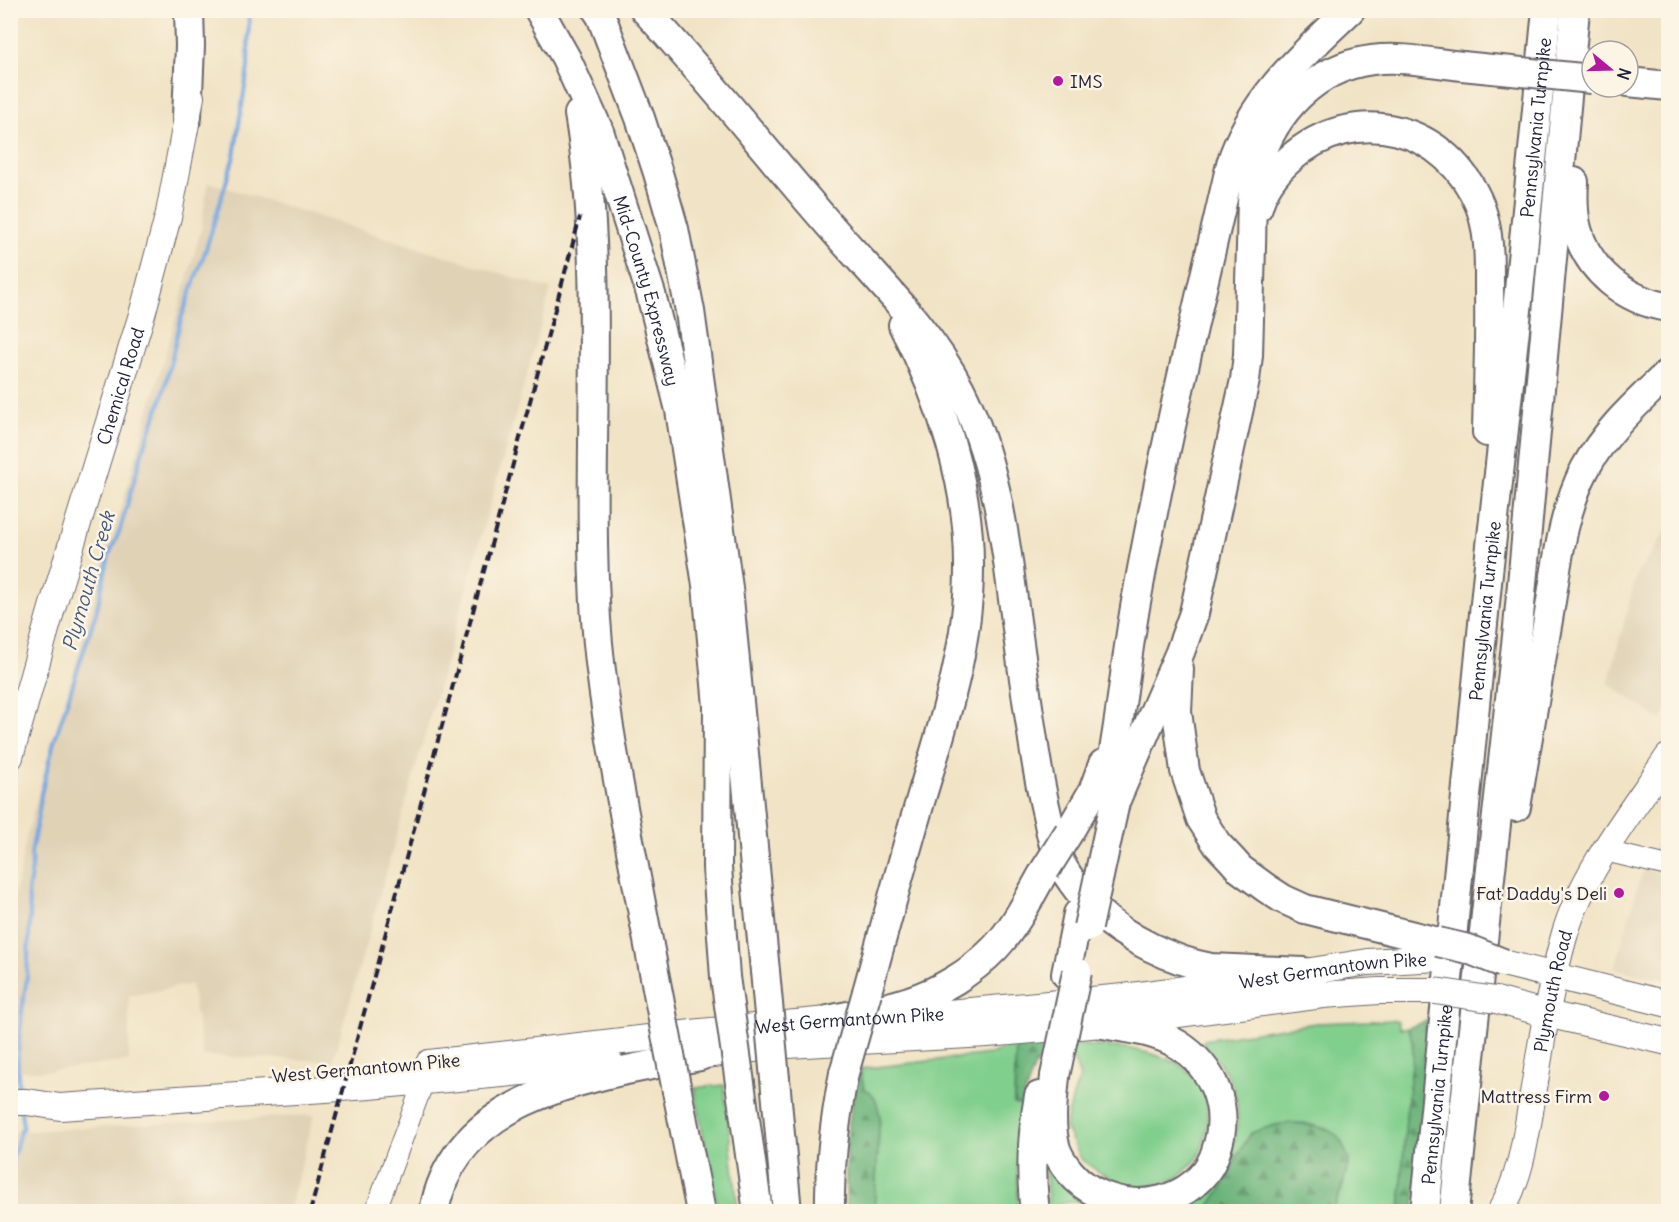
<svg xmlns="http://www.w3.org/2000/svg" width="1679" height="1222" font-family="Delius,sans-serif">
<defs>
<pattern id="forest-firs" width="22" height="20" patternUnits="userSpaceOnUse" patternTransform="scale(1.5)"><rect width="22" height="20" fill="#68b278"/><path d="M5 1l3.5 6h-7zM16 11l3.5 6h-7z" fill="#559064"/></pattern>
</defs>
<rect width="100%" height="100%" fill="#fcf5e5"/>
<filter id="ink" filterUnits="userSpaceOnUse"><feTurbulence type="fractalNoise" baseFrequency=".0167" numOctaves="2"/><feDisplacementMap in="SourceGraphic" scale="12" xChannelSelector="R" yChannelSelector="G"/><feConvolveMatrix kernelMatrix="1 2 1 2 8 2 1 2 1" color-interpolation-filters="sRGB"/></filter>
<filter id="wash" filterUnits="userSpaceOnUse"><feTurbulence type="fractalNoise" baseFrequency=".008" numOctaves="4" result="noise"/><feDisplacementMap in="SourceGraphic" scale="24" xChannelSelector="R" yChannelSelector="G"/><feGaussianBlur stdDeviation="1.35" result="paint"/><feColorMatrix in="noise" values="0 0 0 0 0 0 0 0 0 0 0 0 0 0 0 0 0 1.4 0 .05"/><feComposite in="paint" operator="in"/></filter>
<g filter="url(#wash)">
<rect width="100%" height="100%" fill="#f1e3c5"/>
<path fill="#e0d2b5" d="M 208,182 L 551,289 L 333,1061 L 203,1056 L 191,984 L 129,996 L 129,1061 L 48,1071 L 11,1071 L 11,914 L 28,830 L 201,230 Z
M 1668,529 L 1668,708 L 1661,720 L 1608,684 L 1637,573 Z
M 1668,823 L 1668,981 L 1615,969 L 1639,881 L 1663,831 Z
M 314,1115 L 289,1211 L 11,1211 L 11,1132 Z"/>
<path fill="#81cf8d" stroke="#527864" stroke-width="1.5" d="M 1397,1020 L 1400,1028 L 1408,1028 C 1418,1049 1410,1074 1408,1096 C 1404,1134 1403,1173 1400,1211 L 1332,1211 L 1342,1188 L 1349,1160 L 1325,1129 L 1304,1123 L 1289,1123 L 1235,1159 L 1224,1185 L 1208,1209 L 1205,1211 L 1179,1212 C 1191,1204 1203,1197 1212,1186 C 1234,1161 1245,1117 1232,1085 C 1225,1070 1214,1055 1203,1043 L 1204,1040 L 1316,1023 Z
M 1068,1044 L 1126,1048 L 1153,1054 L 1177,1063 L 1190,1073 L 1206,1096 L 1208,1125 L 1203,1145 L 1198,1158 L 1179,1177 L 1163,1184 L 1141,1188 L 1120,1183 L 1099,1172 L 1082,1160 L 1065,1127 L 1073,1096 L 1080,1077 Z
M 1016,1045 L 1014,1103 L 1018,1105 L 1022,1103 C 1017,1139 1016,1175 1019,1211 L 874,1211 L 880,1116 L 871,1093 L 864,1089 L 860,1069 L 990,1054 Z
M 724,1085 L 738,1211 L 718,1211 L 694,1088 Z
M 1044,1149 C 1062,1178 1071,1200 1106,1211 L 1089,1211 L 1079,1201 L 1057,1204 L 1058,1211 L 1049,1211 Z"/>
<path fill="url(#forest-firs)" stroke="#456a5a" stroke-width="1.5" d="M 1434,1018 L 1414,1211 L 1400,1212 C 1403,1173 1404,1134 1408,1096 C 1410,1074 1418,1049 1408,1028 Z
M 1045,1041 L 1041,1058 L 1035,1065 L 1022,1103 L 1018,1105 L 1014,1104 L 1016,1045 Z
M 860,1069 L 864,1088 L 871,1093 L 876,1100 L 880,1116 L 874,1211 L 847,1212 C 844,1160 846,1120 860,1069 Z
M 1289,1123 C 1303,1123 1329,1126 1339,1138 C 1343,1144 1346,1153 1349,1160 L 1342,1188 L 1332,1211 L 1299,1211 L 1298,1209 L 1289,1204 L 1269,1205 L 1258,1211 L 1205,1211 L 1208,1209 L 1224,1185 L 1235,1159 L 1251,1133 L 1275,1125 Z"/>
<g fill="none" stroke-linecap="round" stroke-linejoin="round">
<path stroke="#77a7e1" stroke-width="4" d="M 19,1092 L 18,1073 L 18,1053 L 22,1010 L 27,976 L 29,939 L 30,912 L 28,893 L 32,867 L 31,853 L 39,811 L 41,794 L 54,742 L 96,613 L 109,555 L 120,530 L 142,453 L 162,398 L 181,319 L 206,249 L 234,156 L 248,67 L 249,10
M 10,1168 L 20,1132 L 23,1127 L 21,1111"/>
</g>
</g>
<g filter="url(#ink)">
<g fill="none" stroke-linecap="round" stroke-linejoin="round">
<g stroke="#6a666b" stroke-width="22">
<path id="minor" d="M 1605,851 L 1668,866
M 375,1212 L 424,1081"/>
</g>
<g stroke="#6a666b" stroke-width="28">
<g id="major">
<path id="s1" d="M 10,757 L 52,608 L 143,311 L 169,213 L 191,97"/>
<path d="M 1503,963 L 1668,1004"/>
<path d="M 1496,1000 L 1547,1014 L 1668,1042"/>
<path d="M 680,1058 L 787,1045 L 987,1034 L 1102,1024 L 1323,995 L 1379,991 L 1435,991"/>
<path id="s2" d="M 429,1063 L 701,1032 L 828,1020 L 948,1013 L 1124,997 L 1254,980 L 1368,962 L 1438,958"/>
<path d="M 10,1102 L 27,1102 L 60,1107 L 370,1086 L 611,1064"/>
<path id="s3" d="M 1500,1212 C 1522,1176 1526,1134 1533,1094 C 1542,1040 1550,985 1565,933 C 1584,870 1632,811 1668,757"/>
</g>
</g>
<g stroke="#6a666b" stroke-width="32">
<g id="highway">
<path id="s4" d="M 539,10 L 566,58 L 599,131 L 651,294 L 680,410 L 707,585 L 718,706 L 717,867 L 725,977"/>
<path d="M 597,10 L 601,16 L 640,118 L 658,173 L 674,229 L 690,311 L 728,588 L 765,971"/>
<path d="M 645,10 C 708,78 764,150 825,220 C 872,275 926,324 960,389 C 993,454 1004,527 1013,599 C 1019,643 1025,688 1032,733 C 1036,762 1041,790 1048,819 C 1051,834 1054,850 1061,864 C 1069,879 1085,900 1097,911 C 1125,938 1173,961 1211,968 L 1304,972"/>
<path d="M 1628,82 L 1668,86"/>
<path d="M 579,114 C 607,281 585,451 596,619 C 601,692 615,763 628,835 C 639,895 651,954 662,1014"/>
<path d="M 187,117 L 190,46 L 189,10"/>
<path d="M 1574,182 C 1573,197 1573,213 1577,229 C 1588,271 1626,301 1668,307"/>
<path d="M 1258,207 C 1263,188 1276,171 1290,159 C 1355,101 1448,126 1480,206 C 1490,233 1489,262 1489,291 C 1490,338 1488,385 1487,432"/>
<path d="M 1179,669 L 1177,712 L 1185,771 L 1201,819 L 1217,844 L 1232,860 L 1240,869 L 1266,888 L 1283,899 L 1305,909 L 1438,942"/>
<path d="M 1106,793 C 1121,726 1125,658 1138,591 C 1164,447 1198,306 1231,164 C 1251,100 1302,55 1350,10"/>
<path d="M 1516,807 C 1527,743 1538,678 1549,614 C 1557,565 1562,513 1585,469 C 1605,431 1638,402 1668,373"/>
<path d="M 1069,832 L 1093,791 L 1103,764"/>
<path d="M 1099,876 L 1115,802 L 1180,652 L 1194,613 L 1245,380 L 1248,355 C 1249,319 1250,283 1251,246 C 1252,219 1250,191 1258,165 C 1273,112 1316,67 1372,60 C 1401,56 1433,63 1462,66"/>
<path d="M 1066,974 L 1078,914"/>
<path d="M 867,992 C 885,926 903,860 922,795 C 944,722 969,646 969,569 C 970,486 941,398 903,325"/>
<path d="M 828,1020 C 855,1014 883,1010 909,1001 C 941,991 972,972 995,948 C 1016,926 1030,896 1045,870"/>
<path d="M 1055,1076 C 1053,1099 1049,1126 1056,1149 C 1059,1157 1064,1165 1070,1172 C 1102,1210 1165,1214 1200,1178 C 1208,1170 1213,1161 1216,1151 C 1231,1109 1214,1067 1177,1044 C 1155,1031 1127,1028 1102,1024"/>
<path d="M 775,1079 L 787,1212"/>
<path d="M 740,1083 L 758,1212"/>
<path d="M 677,1091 L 701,1212"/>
<path d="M 434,1212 C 455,1090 603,1075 700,1056"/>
<path d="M 830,1212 C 829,1164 835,1119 844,1073"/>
<path d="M 1035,1212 C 1030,1172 1032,1135 1039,1096"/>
<path id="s5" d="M 1425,1212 L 1488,573 L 1516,320 L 1547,10"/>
<path d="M 1454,1212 L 1468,1075 L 1518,627 L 1575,10"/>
</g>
</g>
<use href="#minor" stroke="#fff" stroke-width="20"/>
<use href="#major" stroke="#fff" stroke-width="26"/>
<use href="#highway" stroke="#fff" stroke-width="28"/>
<path stroke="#22223b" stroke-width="4" stroke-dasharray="9 4.5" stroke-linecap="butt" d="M 310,1212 L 580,217"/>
<g stroke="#6a666b" stroke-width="28" stroke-linecap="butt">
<path id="major-bridge" d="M 1435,991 L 1496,1000"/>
</g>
<g stroke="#6a666b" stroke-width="32" stroke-linecap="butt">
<path id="highway-bridge" d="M 1462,66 L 1592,79
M 1045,870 L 1069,832
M 1088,927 L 1099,876
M 1438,942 L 1468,949 L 1503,963
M 765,971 L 775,1079
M 725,977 L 740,1083
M 662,1014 L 677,1091
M 844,1073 L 867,992
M 1055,1076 L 1077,972"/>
</g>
<use href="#major-bridge" stroke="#fff" stroke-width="26"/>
<use href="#highway-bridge" stroke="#fff" stroke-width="28"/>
</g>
</g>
<g fill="#b5179e" stroke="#fcf5e5" stroke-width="2">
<circle cx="1058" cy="81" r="6"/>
<circle cx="1619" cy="893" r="6"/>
<circle cx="1604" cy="1096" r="6"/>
</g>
<g text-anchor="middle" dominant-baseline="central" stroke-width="5" stroke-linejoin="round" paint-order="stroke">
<g font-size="18" fill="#22223b" stroke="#fcf5e5" text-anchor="end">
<text x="1070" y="81" text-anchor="start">IMS</text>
<text x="1607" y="893">Fat Daddy's Deli</text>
<text x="1592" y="1096">Mattress Firm</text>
</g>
<g font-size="18" fill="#22223b" stroke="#fcf5e5">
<text stroke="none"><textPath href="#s5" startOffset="1090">Pennsylvania Turnpike</textPath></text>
<text stroke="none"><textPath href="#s4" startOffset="302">Mid-County Expressway</textPath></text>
<text stroke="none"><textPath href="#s1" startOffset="387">Chemical Road</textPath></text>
<text stroke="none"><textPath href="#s5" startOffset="604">Pennsylvania Turnpike</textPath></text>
<text stroke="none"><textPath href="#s2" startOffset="909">West Germantown Pike</textPath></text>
<text stroke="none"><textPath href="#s3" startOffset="228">Plymouth Road</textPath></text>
<text stroke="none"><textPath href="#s2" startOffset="423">West Germantown Pike</textPath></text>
<text transform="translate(366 1068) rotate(-5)">West Germantown Pike</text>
<text stroke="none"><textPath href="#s5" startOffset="118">Pennsylvania Turnpike</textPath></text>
</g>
<g font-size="20" font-style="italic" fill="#44577d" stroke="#fcf5e5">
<text transform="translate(88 581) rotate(-74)">Plymouth Creek</text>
</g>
</g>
<rect width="1679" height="1222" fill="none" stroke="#fcf5e5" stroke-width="36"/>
<g transform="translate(1610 69) rotate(109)"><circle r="28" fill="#fcf5e5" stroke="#a5a1a1" stroke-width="1.5"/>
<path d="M0-4.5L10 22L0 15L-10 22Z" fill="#b5179e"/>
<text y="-9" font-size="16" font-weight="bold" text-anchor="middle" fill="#22223b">N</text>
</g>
</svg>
